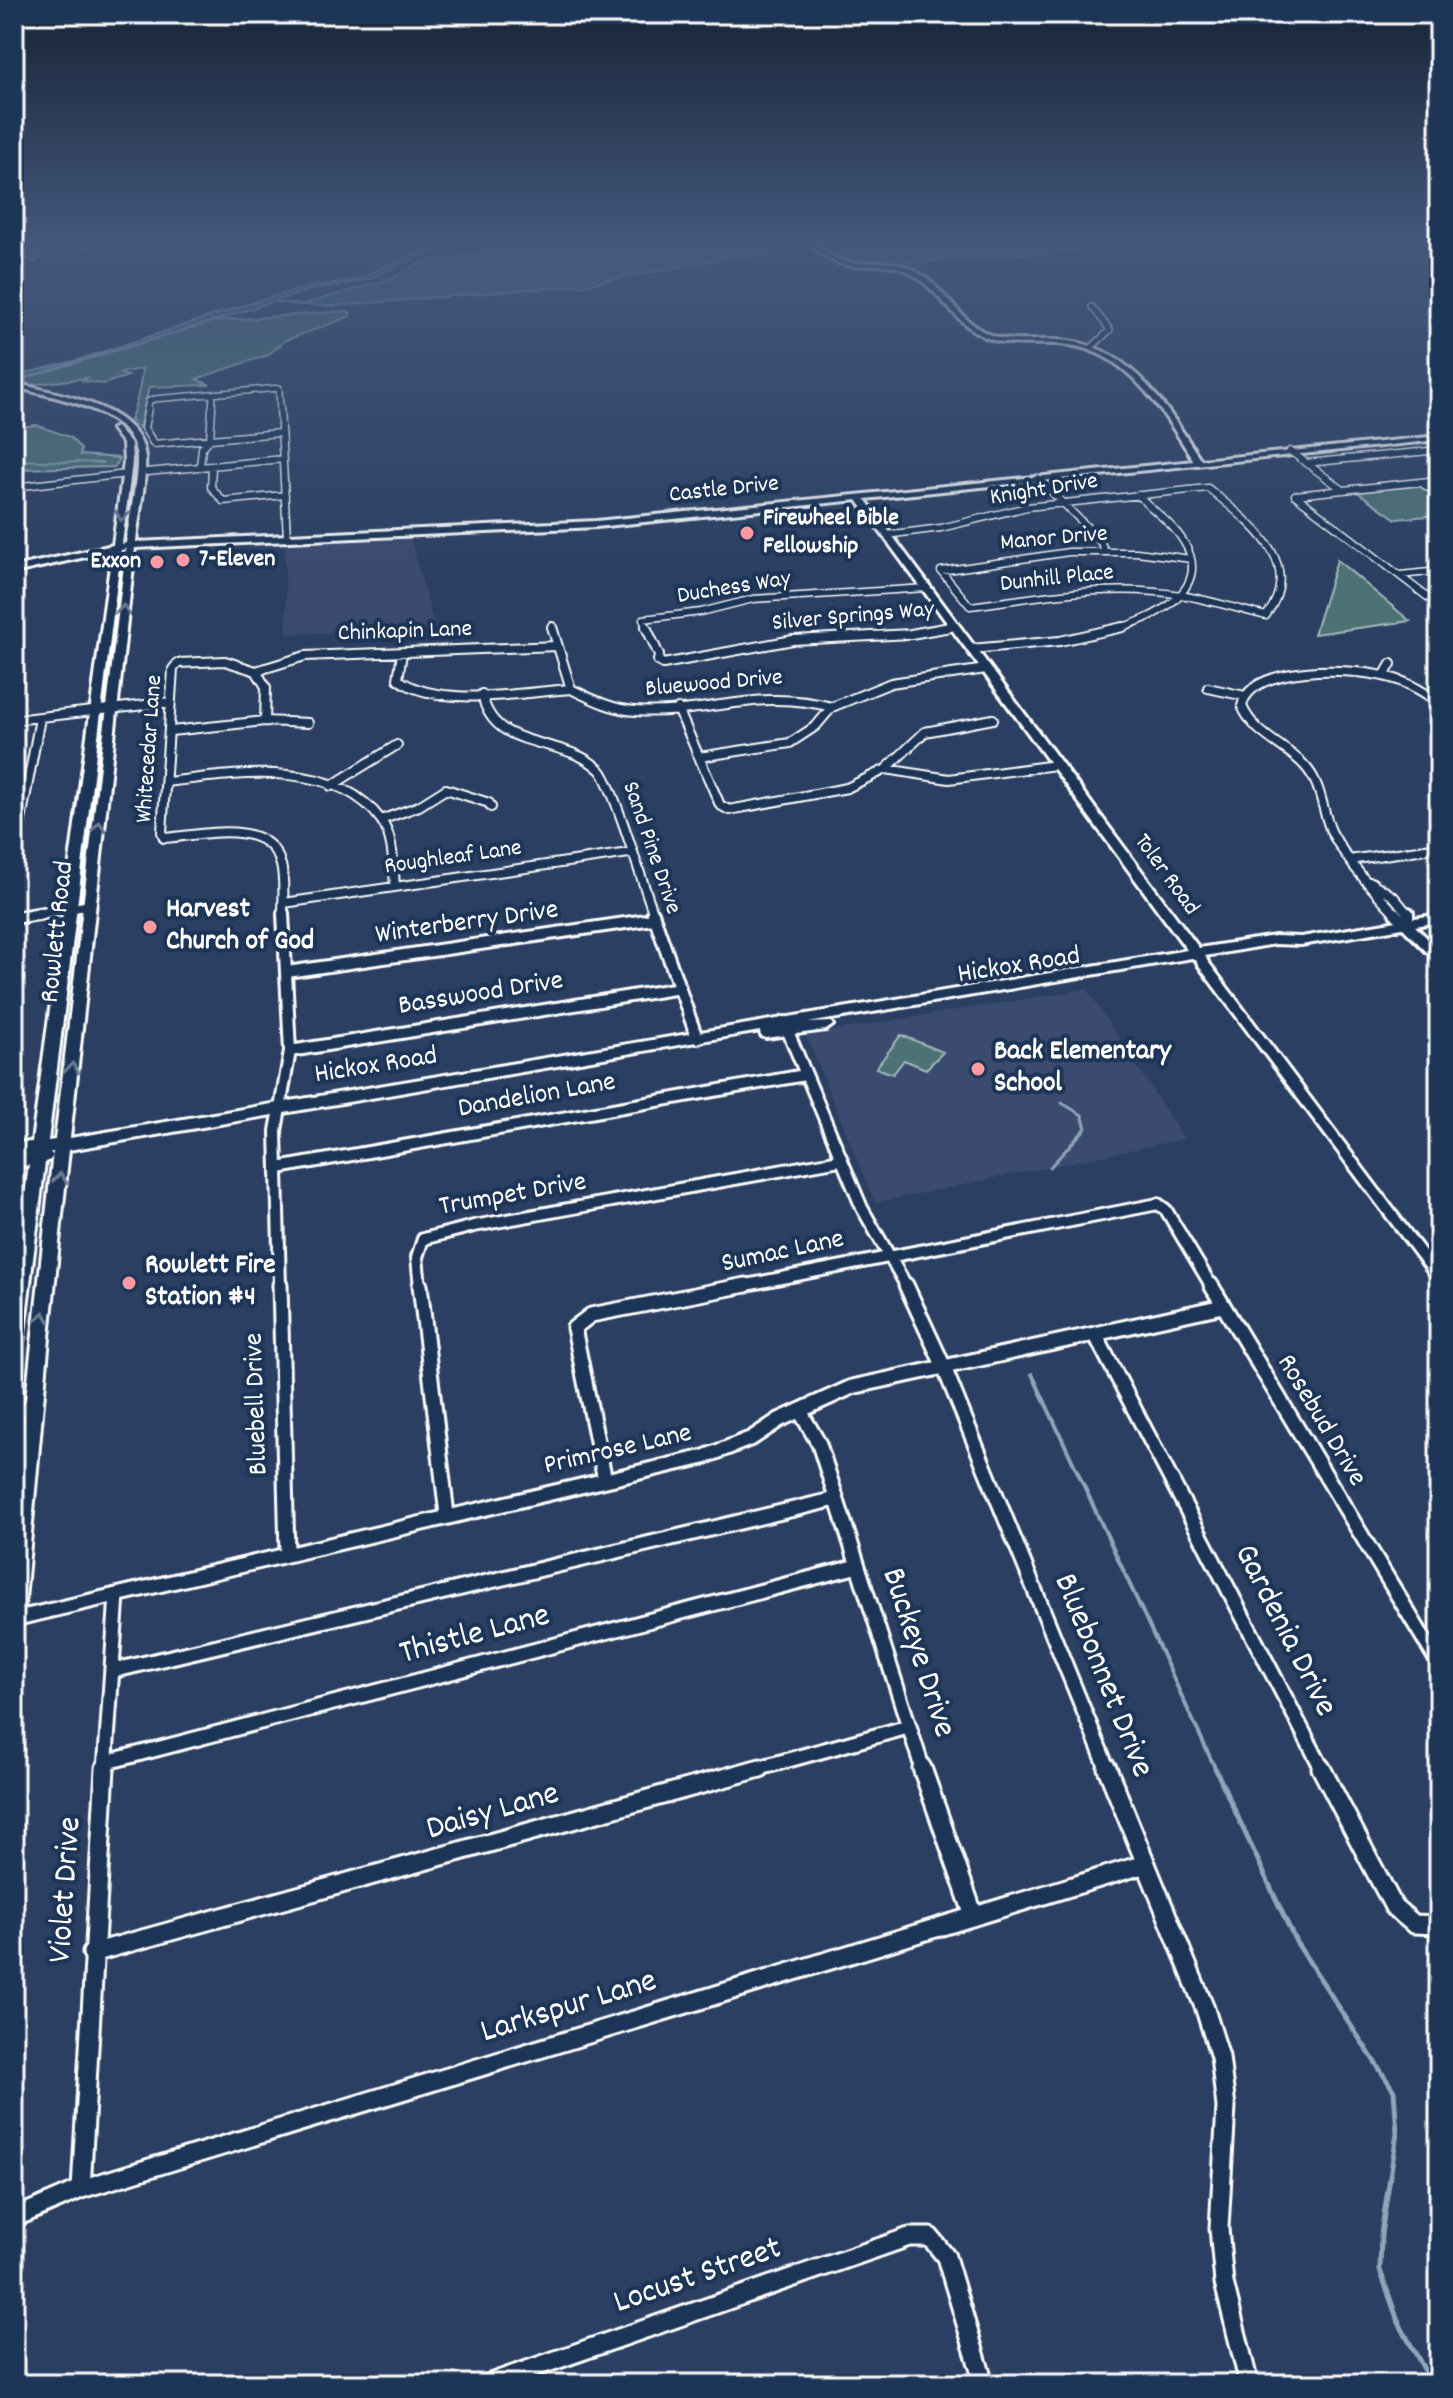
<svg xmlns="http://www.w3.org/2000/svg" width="1453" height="2398" font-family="Dekko,sans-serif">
<rect width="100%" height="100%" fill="#2a3f62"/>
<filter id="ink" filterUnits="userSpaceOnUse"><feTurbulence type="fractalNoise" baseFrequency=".0125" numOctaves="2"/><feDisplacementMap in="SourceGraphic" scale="16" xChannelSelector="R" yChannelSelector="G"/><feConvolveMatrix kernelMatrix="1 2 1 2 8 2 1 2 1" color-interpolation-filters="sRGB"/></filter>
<g filter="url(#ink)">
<path fill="#3a4b70" d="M 410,536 L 435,629 L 287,634 L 284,541 Z
M 1087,989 L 1184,1139 L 875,1203 L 806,1035 Z
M 27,1067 L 21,1136 L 14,1137 L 14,1069 Z"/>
<path fill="#4e7274" stroke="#a6b8ba" stroke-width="2" d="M 810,240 L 1119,240 L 1146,245 L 890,264 L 846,264 L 828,258 Z
M 347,311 L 351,313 L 349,317 L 286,340 L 268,355 L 196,379 L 210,385 L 149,387 L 139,428 L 130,420 C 136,406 141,384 142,369 L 118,373 L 128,376 L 103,384 L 83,381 L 87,378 L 29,385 L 15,381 L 214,321 Z
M 36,425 L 70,437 L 81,449 L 80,455 L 119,458 L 115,467 L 14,469 L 14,428 Z
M 1421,485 L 1439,497 L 1439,515 L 1396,519 L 1356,491 Z
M 1337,560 L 1410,621 L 1314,634 Z
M 901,1035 L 943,1052 L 926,1069 L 904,1060 L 893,1074 L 876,1068 Z"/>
<path fill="#416b89" stroke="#8da6b8" stroke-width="2" d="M 462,240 L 474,240 L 411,259 L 368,280 L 309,290 L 229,316 L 14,381 L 14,376 L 78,360 L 248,304 L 308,287 L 357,280 L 409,255 Z
M 512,240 L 777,240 L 775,250 L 764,255 L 732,257 L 582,285 L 334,306 L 301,305 L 393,278 L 422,262 L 502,250 Z"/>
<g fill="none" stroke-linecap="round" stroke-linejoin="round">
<path stroke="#8da6b8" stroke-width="2" d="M 275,302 L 303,305
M 14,460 L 103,463"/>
<path stroke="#8da6b8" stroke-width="3" d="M 1050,1167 L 1086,1128 L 1082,1115 L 1062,1103"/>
<path stroke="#8da6b8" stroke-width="4" d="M 1032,1374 L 1216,1770"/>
<path stroke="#8da6b8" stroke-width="5" d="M 1215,1768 L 1296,1942 L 1394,2091 L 1397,2133 L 1381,2234 L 1380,2270 L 1398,2321 L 1432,2384"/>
<g stroke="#fff" stroke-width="8">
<path id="street-far5" d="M 87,244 L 88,240
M 14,256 L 31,255
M 35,258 L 31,255 L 36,240
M 1092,307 L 1110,330 L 1092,347
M 147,410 L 149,401 L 154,399 L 279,388 L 280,410
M 212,410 L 213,394"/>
</g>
<g stroke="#fff" stroke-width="9">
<path id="street-far4" d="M 148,408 L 144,428 L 154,444 L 280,433
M 280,408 L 287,537
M 1290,451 L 1343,490
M 1306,463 L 1439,450
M 212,466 L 211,487 L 223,501 L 285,495
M 200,467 L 202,448 L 210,439 L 212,408
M 147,472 L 283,459
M 1038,478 L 1099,539 L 1105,551
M 1420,482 L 1439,495
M 14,487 L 127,474
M 1295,495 L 1439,606
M 1295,495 L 1439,480
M 14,505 L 17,487
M 886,535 L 941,528 L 1027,507 L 1208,488 C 1248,522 1307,561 1266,616 C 1238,609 1210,600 1181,595 C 1111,583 1040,597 970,606 L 941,571 L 1069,552 L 1137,552 L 1191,559
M 14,562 L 19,569
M 1400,575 L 1439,571
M 647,629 L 643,619 L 701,612 L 753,599 L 926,588
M 946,629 L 953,625
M 1115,629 C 1151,620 1213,591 1185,544 C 1174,524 1153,511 1138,495"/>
</g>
<g stroke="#fff" stroke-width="12">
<path id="street-far3" d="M 552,627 L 571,689 C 592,699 611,709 635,711 C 707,716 755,687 832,707
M 646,627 L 659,655 L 658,661 L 663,664 L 793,640 L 911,634 L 950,627
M 971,649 L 1060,641 L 1123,627
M 402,653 L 398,679 C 437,709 524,692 571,689
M 256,671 L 305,656 L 558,646
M 1384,676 L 1391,664
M 1208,688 L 1245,696
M 482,694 C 493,754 564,734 600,770 C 612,781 645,891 654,915
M 678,709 L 720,805 L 729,810 L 847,788 L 886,769 L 925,732 L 993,719
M 14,720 L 171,702
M 265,721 L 266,687 L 256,671 L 225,661 L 178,663 L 173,669 L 162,832 L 164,838 C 198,836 269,816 281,865 C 285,880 283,899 283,915
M 171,731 L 265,721 L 308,723
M 699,757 L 790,743 L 816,726 L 832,707 L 891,683 L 986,669
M 886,769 L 949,779 L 1056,765
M 166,782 C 232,774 336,757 381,820 C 394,838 393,865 395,886
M 331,786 L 397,745
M 381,820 L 419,806 L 446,789 L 489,803 L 491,807
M 14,858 L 40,718
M 1349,860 L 1439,847
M 1371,882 L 1394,897 L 1409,915
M 284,903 L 629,853
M 32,915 L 91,905
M 1397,915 C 1373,890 1349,864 1332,833 C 1321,810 1323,785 1304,765 C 1284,744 1254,735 1242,706 C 1250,664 1351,668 1383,676 C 1404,680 1422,690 1439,703"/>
</g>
<g stroke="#fff" stroke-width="16">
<path id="street-far2" d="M 653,913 L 697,1038
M 1395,913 L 1439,957
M 14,918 L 44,913
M 1408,923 L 1408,913
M 1202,962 L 1439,1278
M 287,972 L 653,919
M 784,1022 L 862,1208 L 907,1287
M 290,1051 L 680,988
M 278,1168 L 805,1075
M 280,1287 L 276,1131 L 290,1051 L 283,913
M 420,1287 L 417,1257 L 423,1239 L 474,1226 L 840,1160
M 736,1287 L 1158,1204 L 1166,1210 L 1212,1287"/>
</g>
<g stroke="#fff" stroke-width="19">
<path id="street-far1" d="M 280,1285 L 287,1553
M 420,1285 L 447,1515
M 906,1285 L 943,1365 L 1108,1770
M 1211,1285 L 1439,1664
M 1096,1336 L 1323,1770
M 14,1410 L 33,1407
M 800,1411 L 819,1444 L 923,1770
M 605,1480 L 574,1328 L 591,1315 L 746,1285
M 14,1619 L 704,1457 L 752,1438 L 779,1420 L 852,1387 L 1223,1306
M 112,1671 L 836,1499
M 107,1762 L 858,1566
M 105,1770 L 117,1595
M 752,1770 L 908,1727"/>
</g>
<g stroke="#fff" stroke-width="23">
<path id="street" d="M 922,1768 L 974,1916
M 1107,1768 L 1205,2009 L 1220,2057 L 1226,2107 L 1219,2228 L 1224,2283 L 1249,2384
M 1321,1768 L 1394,1907 L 1414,1924 L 1439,1925
M 92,1953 L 760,1768
M 81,2189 L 105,1768
M 14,2218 L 81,2189 L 1145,1864
M 487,2384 L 909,2237 L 930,2237 L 946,2257 L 984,2384"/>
</g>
<g stroke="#fff" stroke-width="6">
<path id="secondary" d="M 805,240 L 811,240 C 822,249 833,260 847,262 C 868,266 886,258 907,267 C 940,280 955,317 986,333 C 1008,344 1035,339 1059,340 C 1130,344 1166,406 1201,460 L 1439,436 L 1439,440 L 865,499 L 1199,948 L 1275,936 L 1301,937 L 1439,914 L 1439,922 L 1301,945 L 1275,944 L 1205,956 L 1207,959 L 1200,963 L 1192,958 L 808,1023 L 831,1022 L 833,1025 L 826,1030 L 766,1038 L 761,1036 L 760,1031 L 69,1150 L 50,1327 L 24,1610 L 21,1617 L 14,1620 L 14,1509 L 53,1152 L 50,1152 L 53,1156 L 50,1160 L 45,1162 L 23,1340 L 20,1345 L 14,1347 L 14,1275 L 29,1165 L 14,1168 L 14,1156 L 27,1154 L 14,1155 L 14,1143 L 32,1142 L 112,551 L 14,573 L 14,567 L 113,545 L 124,462 L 123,444 L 112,429 L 116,427 L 131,444 L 132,462 L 122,544 L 126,543 C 129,520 138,478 137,457 C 133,408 51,397 14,387 L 14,383 C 53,393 141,405 145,457 C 147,480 138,518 136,542 L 596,521 L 1194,461 C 1161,409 1125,345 1056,344 C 1031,343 1002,347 979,334 C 949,317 933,280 900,268 C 885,263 873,265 858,266 C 836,267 820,254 805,240 ZM 857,500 L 1187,950 L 70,1138 L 135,548 L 596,527 ZM 126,549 L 55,1140 L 48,1141 L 121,550 Z"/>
</g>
<use href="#street-far5" stroke="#1d3557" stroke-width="5"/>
<use href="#street-far4" stroke="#1d3557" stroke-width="6"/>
<use href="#street-far3" stroke="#1d3557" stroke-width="8"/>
<use href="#street-far2" stroke="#1d3557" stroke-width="10"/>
<use href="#street-far1" stroke="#1d3557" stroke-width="13"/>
<use href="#street" stroke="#1d3557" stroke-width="17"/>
<use href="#secondary" fill="#1d3557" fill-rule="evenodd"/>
</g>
<defs><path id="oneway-chevron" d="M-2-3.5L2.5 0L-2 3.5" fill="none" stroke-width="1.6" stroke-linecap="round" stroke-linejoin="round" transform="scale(2)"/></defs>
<g stroke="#6c7c92">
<use href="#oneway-chevron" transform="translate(122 516) rotate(97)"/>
<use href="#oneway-chevron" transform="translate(123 610) rotate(-84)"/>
<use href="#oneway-chevron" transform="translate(99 827) rotate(-84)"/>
<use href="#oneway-chevron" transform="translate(72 1068) rotate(-84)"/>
<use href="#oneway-chevron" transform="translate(60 1178) rotate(-83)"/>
<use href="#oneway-chevron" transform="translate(43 1317) rotate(-83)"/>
</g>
</g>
<linearGradient id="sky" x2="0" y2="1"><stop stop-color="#172336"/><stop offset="0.42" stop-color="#44587c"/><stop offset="1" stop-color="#44587c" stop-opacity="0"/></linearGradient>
<rect width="1453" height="576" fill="url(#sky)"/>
<g fill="#ff9aa2" stroke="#1d3557" stroke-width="3">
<circle cx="747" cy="533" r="8"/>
<circle cx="183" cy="560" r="8"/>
<circle cx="157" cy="562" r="8"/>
<circle cx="150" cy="927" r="8"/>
<circle cx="978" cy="1069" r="8"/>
<circle cx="129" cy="1283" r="8"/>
</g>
<g text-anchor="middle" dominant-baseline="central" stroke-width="8" stroke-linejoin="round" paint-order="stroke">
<g font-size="24" fill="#fff" stroke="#1d3557">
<text transform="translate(724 490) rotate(-6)">Castle Drive</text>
<text transform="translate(1044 490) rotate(-9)">Knight Drive</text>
<text transform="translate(1054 539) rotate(-5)">Manor Drive</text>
<text transform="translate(1057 579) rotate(-6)">Dunhill Place</text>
<text transform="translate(734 588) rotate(-9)">Duchess Way</text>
<text transform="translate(853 617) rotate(-5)">Silver Springs Way</text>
<text transform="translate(405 632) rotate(-2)">Chinkapin Lane</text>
<text transform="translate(714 684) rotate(-5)">Bluewood Drive</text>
<text transform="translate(150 749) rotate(-86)">Whitecedar Lane</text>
<text transform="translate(651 848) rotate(71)">Sand Pine Drive</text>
<text transform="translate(453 858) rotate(-8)">Roughleaf Lane</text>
<text transform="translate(1166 875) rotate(54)">Toler Road</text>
</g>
<g font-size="24" font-weight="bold" fill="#fff" stroke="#1d3557" text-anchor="start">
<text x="763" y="519">Firewheel Bible<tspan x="763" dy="28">Fellowship</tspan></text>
<text x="199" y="560">7-Eleven</text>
<text x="141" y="562" text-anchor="end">Exxon</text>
</g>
<g font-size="28" font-weight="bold" fill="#fff" stroke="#1d3557" text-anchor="start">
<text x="166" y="911">Harvest<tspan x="166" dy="32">Church of God</tspan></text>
<text x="994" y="1053">Back Elementary<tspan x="994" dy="32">School</tspan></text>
<text x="145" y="1267">Rowlett Fire<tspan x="145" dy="32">Station #4</tspan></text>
</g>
<g font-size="28" fill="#fff" stroke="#1d3557">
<text transform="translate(467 924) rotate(-8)">Winterberry Drive</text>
<text transform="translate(59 932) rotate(-84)">Rowlett Road</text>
<text transform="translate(1019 967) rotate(-9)">Hickox Road</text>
<text transform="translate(481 995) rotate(-9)">Basswood Drive</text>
<text transform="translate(376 1067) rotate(-9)">Hickox Road</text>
<text transform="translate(537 1097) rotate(-10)">Dandelion Lane</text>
<text transform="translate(513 1196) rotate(-10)">Trumpet Drive</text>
<text transform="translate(783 1253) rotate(-12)">Sumac Lane</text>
<text transform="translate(258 1404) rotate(-92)">Bluebell Drive</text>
<text transform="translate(1320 1421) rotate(59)">Rosebud Drive</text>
<text transform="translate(618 1451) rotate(-13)">Primrose Lane</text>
</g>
<g font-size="34" fill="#fff" stroke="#1d3557">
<text transform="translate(1284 1631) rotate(63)">Gardenia Drive</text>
<text transform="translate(475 1636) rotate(-15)">Thistle Lane</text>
<text transform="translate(917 1653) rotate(72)">Buckeye Drive</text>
<text transform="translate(1102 1676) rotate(68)">Bluebonnet Drive</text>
<text transform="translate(493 1813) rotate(-16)">Daisy Lane</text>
<text transform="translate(67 1890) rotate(-86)">Violet Drive</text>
<text transform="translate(569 2008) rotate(-17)">Larkspur Lane</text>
<text transform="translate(698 2277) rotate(-19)">Locust Street</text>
</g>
</g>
<rect width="1453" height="2398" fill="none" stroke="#1d3557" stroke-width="48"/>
<rect x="24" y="24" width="1405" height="2350" fill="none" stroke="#fff" stroke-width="3" filter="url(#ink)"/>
</svg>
